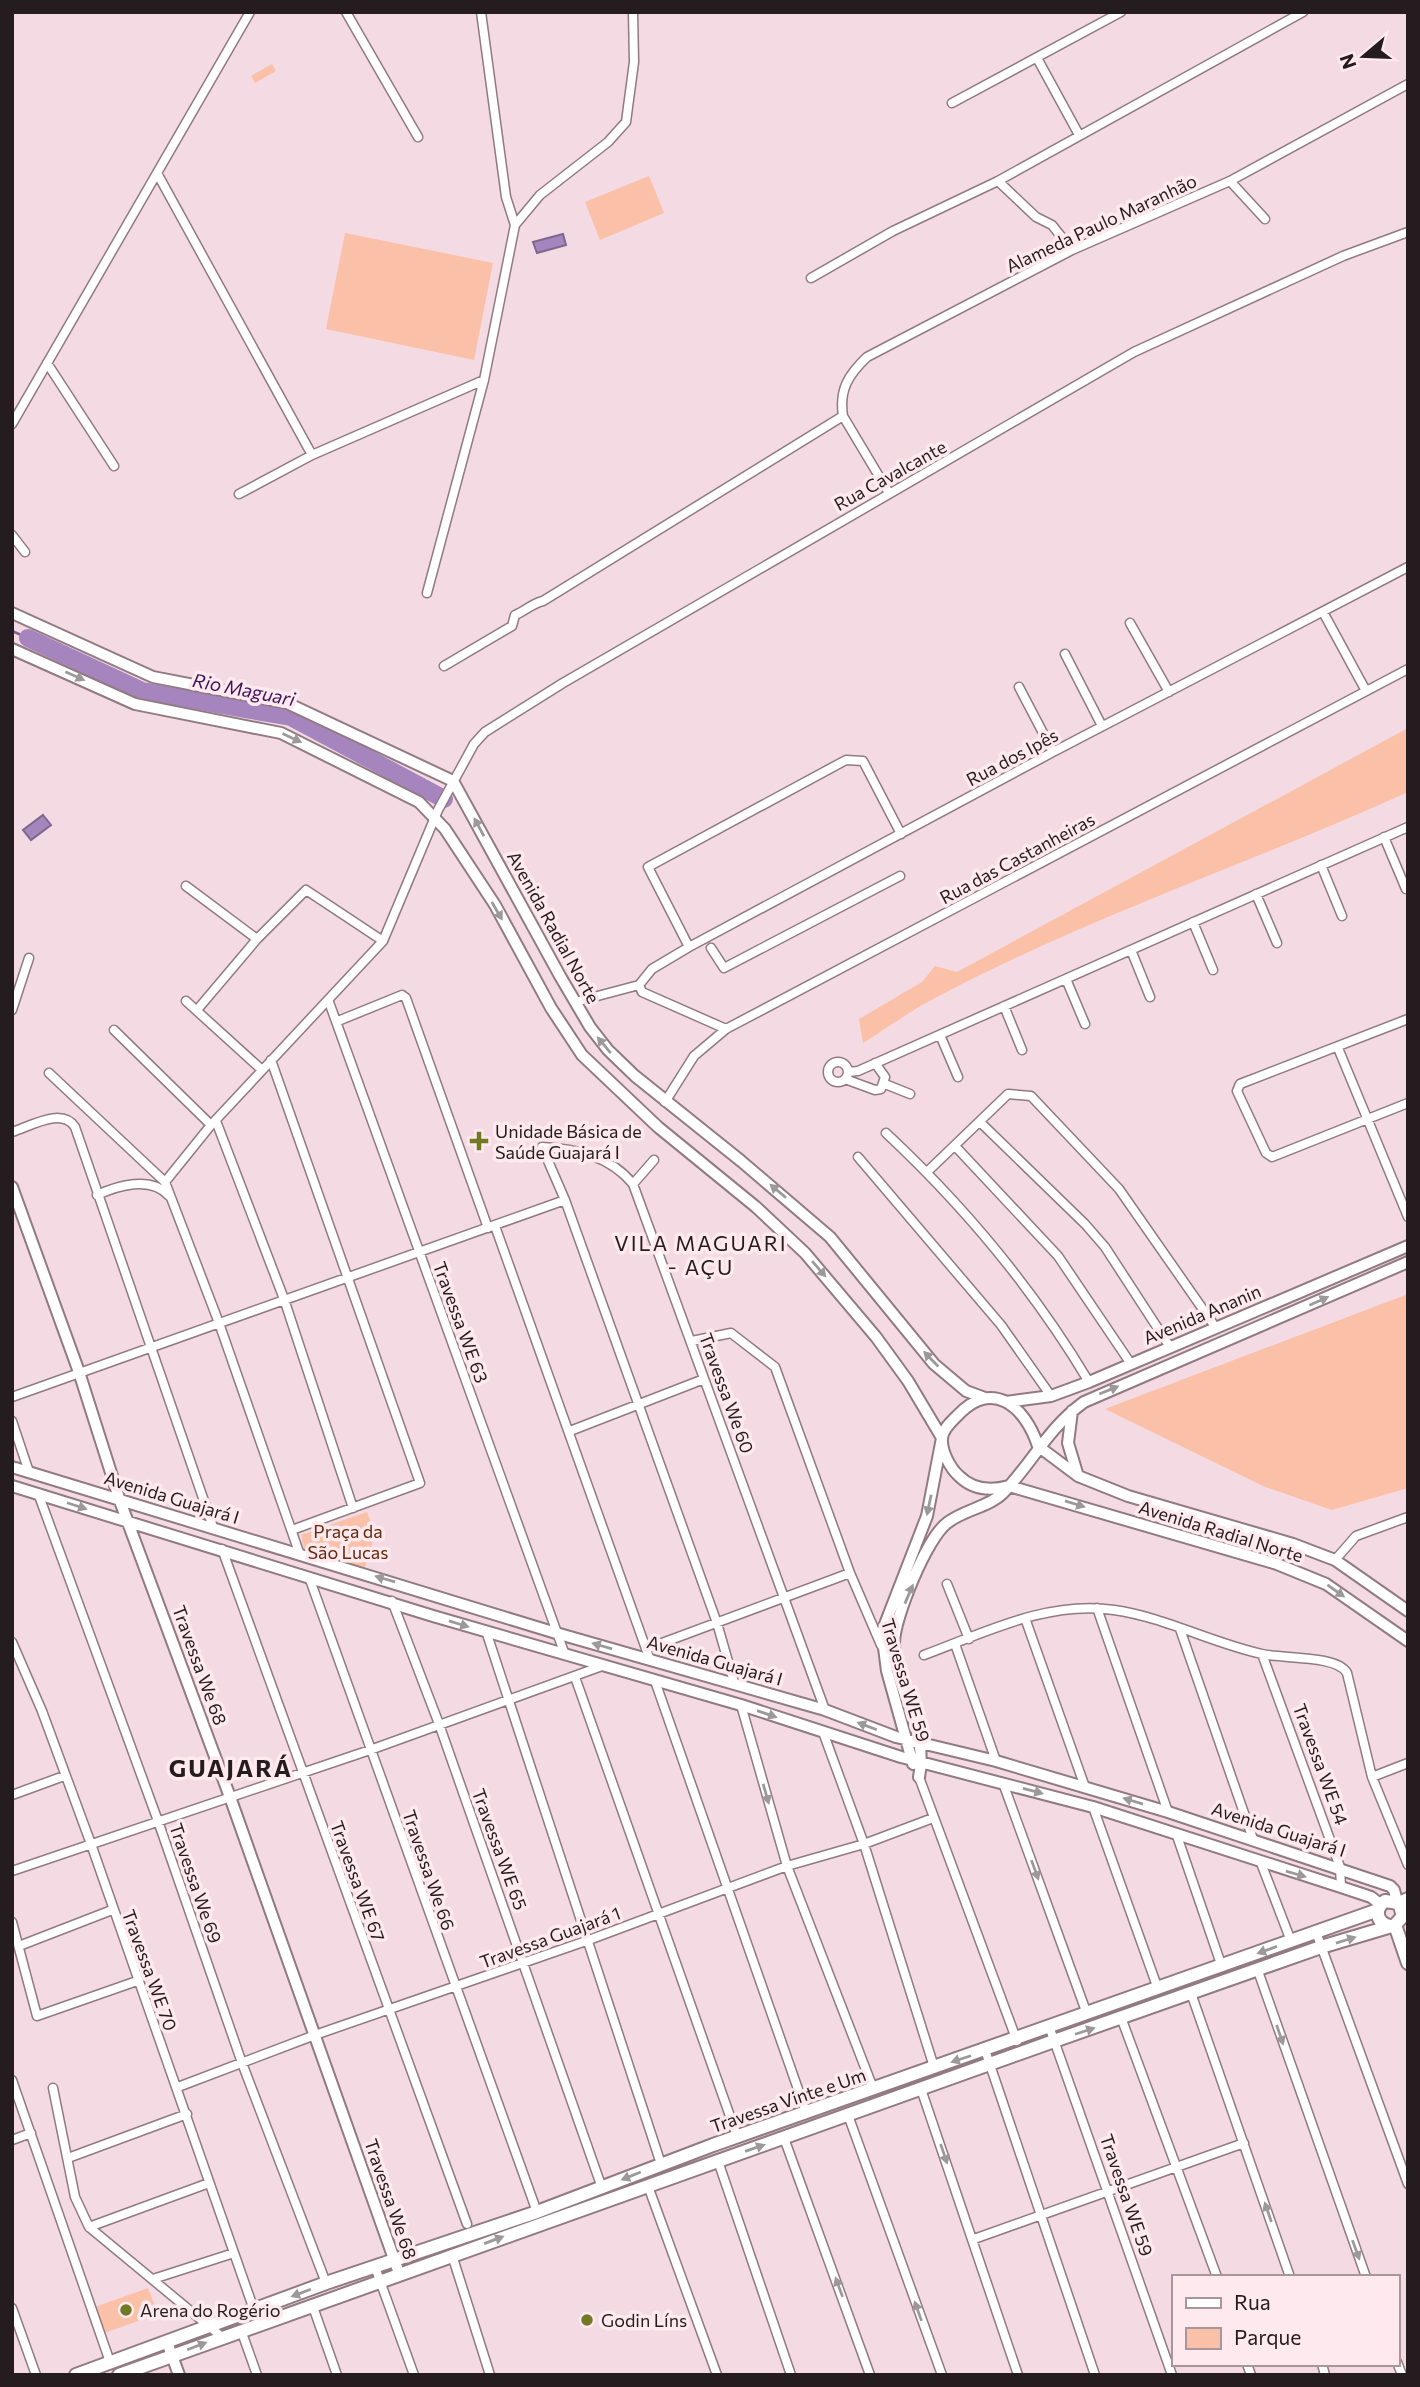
<svg xmlns="http://www.w3.org/2000/svg" width="1420" height="2387" font-family="Commissioner,sans-serif">
<rect width="100%" height="100%" fill="#f4dae2"/>
<path fill="#fac0a8" d="M 272,64 L 276,71 L 255,83 L 251,76 Z
M 649,176 L 664,213 L 600,240 L 585,202 Z
M 345,233 L 493,263 L 474,360 L 326,329 Z
M 1408,728 L 1408,792 C 1252,863 1087,917 935,998 C 910,1011 887,1028 863,1043 L 859,1019 L 922,982 L 935,966 L 957,972 Z
M 1408,1294 L 1408,1488 L 1332,1510 L 1263,1486 L 1105,1409 Z
M 367,1512 L 375,1533 L 365,1568 L 305,1551 L 301,1535 Z
M 148,2288 L 158,2314 L 104,2333 L 95,2307 Z"/>
<path fill="#a685bf" stroke="#7f668f" stroke-width="2" d="M 563,234 L 566,245 L 537,253 L 533,242 Z
M 43,815 L 51,825 L 31,840 L 23,830 Z"/>
<g fill="none" stroke-linecap="round" stroke-linejoin="round">
<path stroke="#7f668f" stroke-width="2.5" d="M 12,631 L 28,638"/>
<path stroke="#a685bf" stroke-width="18" d="M 28,638 L 142,691 L 291,717 L 444,799"/>
<g stroke="#917a81" stroke-width="11">
<path id="street" d="M 346,12 L 418,137
M 481,12 L 506,197 L 515,225
M 1037,58 L 1078,133
M 952,103 L 1121,12
M 157,173 L 312,455
M 998,181 L 1036,217 L 1052,225 L 1072,250
M 1230,181 L 1265,219
M 811,278 L 893,231 L 998,181 L 1303,12
M 47,363 L 114,466
M 12,424 L 250,12
M 889,493 L 843,416 C 839,390 848,375 867,357 L 1072,250 L 1230,181 L 1408,84
M 239,494 L 312,455 L 484,380
M 12,535 L 25,552
M 427,593 L 484,380 L 515,225 L 540,195 L 608,142 L 626,122 L 634,62 L 633,12
M 1323,612 L 1366,691
M 1130,623 L 1169,692
M 1065,654 L 1102,726
M 444,666 L 512,626 L 515,615 C 525,611 533,603 543,601 L 843,416
M 1019,687 L 1053,752
M 1384,837 L 1406,889
M 1321,865 L 1342,916
M 186,886 L 257,939
M 1256,894 L 1277,943
M 1193,922 L 1213,970
M 689,947 L 648,867 L 846,760 L 863,761 L 901,834
M 711,948 L 724,968 L 900,876
M 1131,950 L 1150,997
M 1066,979 L 1085,1024
M 639,985 L 652,969 L 689,947 L 1053,752 L 1408,567
M 639,985 L 642,992 L 726,1029
M 186,1001 L 262,1070
M 329,1002 L 564,1652
M 575,1002 L 639,985
M 1004,1006 L 1022,1050
M 12,1010 L 29,958
M 197,1010 L 257,939 L 306,890 L 383,941
M 1408,1019 L 1240,1084 L 1237,1091 L 1266,1153 L 1272,1157 L 1408,1103
M 338,1021 L 402,995 L 406,998 L 488,1228
M 114,1030 L 211,1125
M 940,1035 L 958,1077
M 1338,1048 L 1408,1217
M 271,1060 L 420,1483 L 292,1530
M828 1072a10 10 0 1 1 20 0a10 10 0 1 1-20 0Z
M 848,1072 L 858,1071 L 1408,827
M 49,1073 L 165,1182 L 219,1323 L 300,1555
M 845,1079 L 875,1090 L 881,1089 L 885,1077 L 875,1063
M 885,1084 L 910,1094
M 665,1102 L 694,1056 L 726,1029 L 1408,669
M 216,1121 L 284,1299 L 353,1508
M 980,1122 L 1085,1224 L 1105,1247 L 1170,1347
M 12,1132 C 31,1126 62,1107 75,1127 L 213,1527
M 886,1133 C 964,1206 1034,1290 1089,1382
M 955,1146 L 1058,1256 L 1131,1364
M 858,1157 L 1001,1325 L 1051,1396
M 927,1172 L 1008,1094 L 1031,1096 L 1119,1189 L 1216,1328
M 165,1182 L 211,1125 L 383,941 L 438,810 L 474,744 L 485,732 L 563,683 L 1134,352 L 1343,256 L 1408,232
M 633,1184 L 654,1160
M 97,1195 C 117,1186 151,1175 169,1196
M 495,1226 L 650,1660
M 692,1341 L 731,1333 L 775,1367 L 850,1573 L 881,1645
M 12,1397 L 565,1200
M 12,1421 L 29,1472
M 570,1431 L 704,1379
M 38,1493 L 158,1821 L 242,2063 L 326,2283
M 222,1549 L 467,2224
M 1335,1560 L 1356,1536 L 1408,1517
M 309,1577 L 537,2212
M 947,1584 L 969,1639
M 392,1601 L 439,1724 L 602,2188
M 1097,1608 L 1168,1812
M 1025,1618 L 1085,1787
M 1180,1629 L 1253,1839
M 486,1631 L 661,2164
M 12,1642 L 42,1711 L 91,1844 L 254,2310
M 955,1644 L 996,1761
M 646,1649 L 850,1573
M 1262,1654 L 1340,1867 L 1341,1887
M 924,1655 C 984,1633 1048,1600 1114,1610 C 1164,1617 1212,1643 1262,1654 C 1282,1659 1337,1655 1347,1673 L 1372,1777 L 1408,1865
M 575,1677 L 737,2136
M 655,1681 L 806,2112
M 734,1682 L 717,1623 L 565,1200 L 542,1147 C 578,1149 610,1156 633,1184 L 825,1710
M 741,1705 L 787,1866 L 873,2088
M 823,1732 L 864,1844 L 934,2067
M 919,1777 L 1017,2041
M 1372,1777 L 1408,1763
M 1003,1783 L 1087,2014
M 12,1795 L 64,1776
M 1093,1807 L 1158,1989
M 1176,1833 L 1222,1967
M 1261,1863 L 1291,1941
M 12,1871 L 370,1750 L 602,1666
M 12,1922 L 37,2016 L 137,1981
M 1316,1932 L 1408,2184
M 19,1946 L 112,1910
M 1258,1971 L 1366,2277
M 1191,1993 L 1290,2277
M 1122,2020 L 1217,2277
M 1049,2026 L 1172,2375
M 985,2050 L 1095,2375
M 12,2080 L 110,2362
M 178,2087 L 315,2035 L 586,1941 L 787,1866 L 864,1844 L 933,1818
M 53,2088 L 75,2197 L 89,2227 L 222,2337
M 921,2089 L 1018,2375
M 848,2115 L 942,2375
M 784,2138 L 870,2375
M 12,2140 L 31,2133
M 68,2158 L 187,2114
M 718,2161 L 791,2375
M 648,2186 L 717,2375
M 89,2227 L 209,2183
M 974,2239 L 1244,2143
M 452,2255 L 490,2375
M 375,2267 L 414,2375
M 153,2279 L 234,2253
M 312,2304 L 337,2375
M 12,2308 L 36,2375
M 241,2330 L 257,2375
M 1397,2362 L 1402,2375
M 1247,2364 L 1251,2375
M 1322,2364 L 1325,2375"/>
</g>
<g stroke="#917a81" stroke-width="14">
<path id="secondary" d="M 12,613 L 153,677 L 287,703 L 453,781 L 560,976 L 590,1027 L 608,1050 L 635,1076 L 741,1161 L 830,1237 L 934,1364 L 966,1391 L 985,1398
M 12,649 L 135,704 L 281,733 L 419,802 L 445,829 L 495,905 L 551,1008 L 582,1055 L 658,1127 L 756,1207 L 805,1253 L 876,1337 L 908,1381 L 942,1438
M 12,1187 L 79,1372 L 120,1501 L 230,1797 L 399,2273
M 1006,1402 L 1051,1396 L 1089,1382 L 1408,1246
M 1072,1411 L 1068,1443 L 1077,1473
M 1038,1446 L 1078,1476 L 1128,1496 L 1293,1544 L 1335,1560 L 1408,1611
M 12,1467 L 556,1633 L 825,1710 L 896,1737 L 996,1761 L 1168,1812 L 1390,1886 L 1394,1890 L 1397,1901
M 12,1486 L 433,1616 L 741,1705 L 901,1757 L 1093,1807 L 1341,1887 L 1371,1897 L 1380,1904
M 1009,1486 L 1277,1564 L 1326,1584 L 1408,1641
M 1009,1486 C 991,1491 973,1490 959,1476 C 950,1468 941,1451 942,1438 C 943,1429 951,1422 957,1416 C 992,1378 1025,1406 1038,1446
M 913,1764 L 887,1671 L 882,1632 L 927,1516 L 942,1438
M 919,1777 C 929,1729 894,1690 894,1643 C 894,1618 927,1538 947,1523 C 963,1510 989,1507 1003,1493 C 1033,1462 1047,1429 1084,1402 L 1408,1262
M 167,2342 L 179,2375"/>
</g>
<g stroke="#917a81" stroke-width="16">
<path id="primary" d="M 1395,1925 L 1408,1963
M 1390,1926 C 1376,1923 1374,1909 1385,1901 L 1399,1903 L 1408,1899
M 76,2375 L 326,2283 L 537,2212 L 713,2145 L 1378,1910
M 119,2375 L 1054,2041 L 1321,1947 L 1395,1925 L 1403,1916 L 1399,1903"/>
</g>
<use href="#street" stroke="#fff" stroke-width="8"/>
<use href="#secondary" stroke="#fff" stroke-width="10"/>
<use href="#primary" stroke="#fff" stroke-width="12"/>
</g>
<defs><path id="oneway-solid" d="M-6-.8H1V-3.2L6.5 0L1 3.2V.8H-6Z" transform="scale(1.75)"/></defs>
<g fill="#9d999a">
<use href="#oneway-solid" transform="translate(75 676) rotate(24)"/>
<use href="#oneway-solid" transform="translate(292 738) rotate(25)"/>
<use href="#oneway-solid" transform="translate(479 827) rotate(-118)"/>
<use href="#oneway-solid" transform="translate(497 911) rotate(60)"/>
<use href="#oneway-solid" transform="translate(604 1045) rotate(-130)"/>
<use href="#oneway-solid" transform="translate(778 1191) rotate(-140)"/>
<use href="#oneway-solid" transform="translate(819 1269) rotate(49)"/>
<use href="#oneway-solid" transform="translate(1319 1301) rotate(-24)"/>
<use href="#oneway-solid" transform="translate(931 1359) rotate(-134)"/>
<use href="#oneway-solid" transform="translate(1109 1390) rotate(-22)"/>
<use href="#oneway-solid" transform="translate(1075 1504) rotate(17)"/>
<use href="#oneway-solid" transform="translate(929 1505) rotate(102)"/>
<use href="#oneway-solid" transform="translate(77 1506) rotate(18)"/>
<use href="#oneway-solid" transform="translate(385 1579) rotate(-164)"/>
<use href="#oneway-solid" transform="translate(1336 1591) rotate(35)"/>
<use href="#oneway-solid" transform="translate(909 1594) rotate(-67)"/>
<use href="#oneway-solid" transform="translate(459 1624) rotate(17)"/>
<use href="#oneway-solid" transform="translate(602 1646) rotate(-164)"/>
<use href="#oneway-solid" transform="translate(767 1714) rotate(19)"/>
<use href="#oneway-solid" transform="translate(867 1726) rotate(-159)"/>
<use href="#oneway-solid" transform="translate(1033 1791) rotate(15)"/>
<use href="#oneway-solid" transform="translate(766 1794) rotate(74)"/>
<use href="#oneway-solid" transform="translate(1133 1801) rotate(-163)"/>
<use href="#oneway-solid" transform="translate(1035 1870) rotate(70)"/>
<use href="#oneway-solid" transform="translate(1296 1874) rotate(16)"/>
<use href="#oneway-solid" transform="translate(1346 1940) rotate(-17)"/>
<use href="#oneway-solid" transform="translate(1267 1950) rotate(160)"/>
<use href="#oneway-solid" transform="translate(1085 2031) rotate(-18)"/>
<use href="#oneway-solid" transform="translate(1280 2035) rotate(71)"/>
<use href="#oneway-solid" transform="translate(961 2059) rotate(162)"/>
<use href="#oneway-solid" transform="translate(755 2148) rotate(-19)"/>
<use href="#oneway-solid" transform="translate(944 2154) rotate(71)"/>
<use href="#oneway-solid" transform="translate(631 2176) rotate(158)"/>
<use href="#oneway-solid" transform="translate(1268 2212) rotate(-109)"/>
<use href="#oneway-solid" transform="translate(494 2240) rotate(-20)"/>
<use href="#oneway-solid" transform="translate(1356 2250) rotate(70)"/>
<use href="#oneway-solid" transform="translate(839 2287) rotate(-110)"/>
<use href="#oneway-solid" transform="translate(301 2293) rotate(159)"/>
<use href="#oneway-solid" transform="translate(918 2311) rotate(-110)"/>
<use href="#oneway-solid" transform="translate(197 2346) rotate(-21)"/>
</g>
<g fill="#727923" stroke="#fee9ef" stroke-width="2.5">
<path d="M475.5 1130.5h7v7h7v7h-7v7h-7v-7h-7v-7h7z"/>
<circle cx="126" cy="2310" r="7"/>
<circle cx="587" cy="2320" r="7"/>
</g>
<g text-anchor="middle" dominant-baseline="central" stroke-width="7" stroke-linejoin="round" paint-order="stroke">
<g font-size="18" fill="#251c1f" stroke="#fee9ef">
<text transform="translate(1101 223) rotate(-25)">Alameda Paulo Maranhão</text>
<text transform="translate(890 475) rotate(-29)">Rua Cavalcante</text>
<text transform="translate(1012 757) rotate(-28)">Rua dos Ipês</text>
<text transform="translate(1017 858) rotate(-28)">Rua das Castanheiras</text>
<text transform="translate(554 927) rotate(61)">Avenida Radial Norte</text>
<text transform="translate(1202 1314) rotate(-23)">Avenida Ananin</text>
<text transform="translate(461 1322) rotate(70)">Travessa WE 63</text>
<text transform="translate(727 1393) rotate(70)">Travessa We 60</text>
<text transform="translate(172 1497) rotate(17)">Avenida Guajará I</text>
<text transform="translate(1221 1531) rotate(17)">Avenida Radial Norte</text>
<text transform="translate(715 1660) rotate(16)">Avenida Guajará I</text>
<text transform="translate(200 1665) rotate(70)">Travessa We 68</text>
<text transform="translate(906 1680) rotate(73)">Travessa WE 59</text>
<text transform="translate(1321 1764) rotate(70)">Travessa WE 54</text>
<text transform="translate(1279 1829) rotate(18)">Avenida Guajará I</text>
<text transform="translate(500 1849) rotate(70)">Travessa WE 65</text>
<text transform="translate(429 1870) rotate(71)">Travessa We 66</text>
<text transform="translate(358 1881) rotate(70)">Travessa WE 67</text>
<text transform="translate(196 1883) rotate(71)">Travessa We 69</text>
<text transform="translate(550 1937) rotate(-20)">Travessa Guajará 1</text>
<text transform="translate(150 1970) rotate(70)">Travessa WE 70</text>
<text transform="translate(788 2100) rotate(-19)">Travessa Vinte e Um</text>
<text transform="translate(1127 2195) rotate(71)">Travessa WE 59</text>
<text transform="translate(391 2199) rotate(71)">Travessa We 68</text>
</g>
<g font-size="18" fill="#251c1f" stroke="#fee9ef" text-anchor="start">
<text x="495" y="1131">Unidade Básica de<tspan x="495" dy="21">Saúde Guajará I</tspan></text>
<text x="140" y="2310">Arena do Rogério</text>
<text x="601" y="2320">Godin Líns</text>
</g>
<g font-size="18" fill="#652809" stroke="#fee9ef">
<text x="348" y="1531">Praça da<tspan x="348" dy="21">São Lucas</tspan></text>
</g>
<g font-size="19" font-style="italic" fill="#41145a" stroke="#fee9ef">
<text transform="translate(244 689) rotate(11)">Rio Maguari</text>
</g>
<g font-size="21" letter-spacing="2" fill="#251c1f" stroke="#fee9ef">
<text x="701" y="1242">VILA MAGUARI<tspan x="701" dy="24">- AÇU</tspan></text>
</g>
<g font-size="24" font-weight="bold" letter-spacing="2" fill="#251c1f" stroke="#fee9ef">
<text x="231" y="1767">GUAJARÁ</text>
</g>
</g>
<rect width="1420" height="2387" fill="none" stroke="#251c1f" stroke-width="28"/>
<rect x="1172" y="2275" width="228" height="91" fill="#fee9ef" stroke="#a7979c" stroke-width="2"/>
<rect x="1186" y="2298" width="35" height="10" fill="#ffffff" stroke="#a7979c" stroke-width="2"/>
<text x="1234" y="2310" font-size="21" fill="#251c1f">Rua</text>
<rect x="1186" y="2328" width="35" height="21" fill="#fac0a8" stroke="#a7979c" stroke-width="2"/>
<text x="1234" y="2345" font-size="21" fill="#251c1f">Parque</text>
<g transform="translate(1364 56) rotate(251)" stroke="#fee9ef" stroke-width="5" paint-order="stroke">
<path d="M0-5L12 26L0 18L-12 26Z" fill="#251c1f"/>
<text y="-10" font-size="19" font-weight="bold" text-anchor="middle" fill="#251c1f">N</text>
</g>
</svg>
